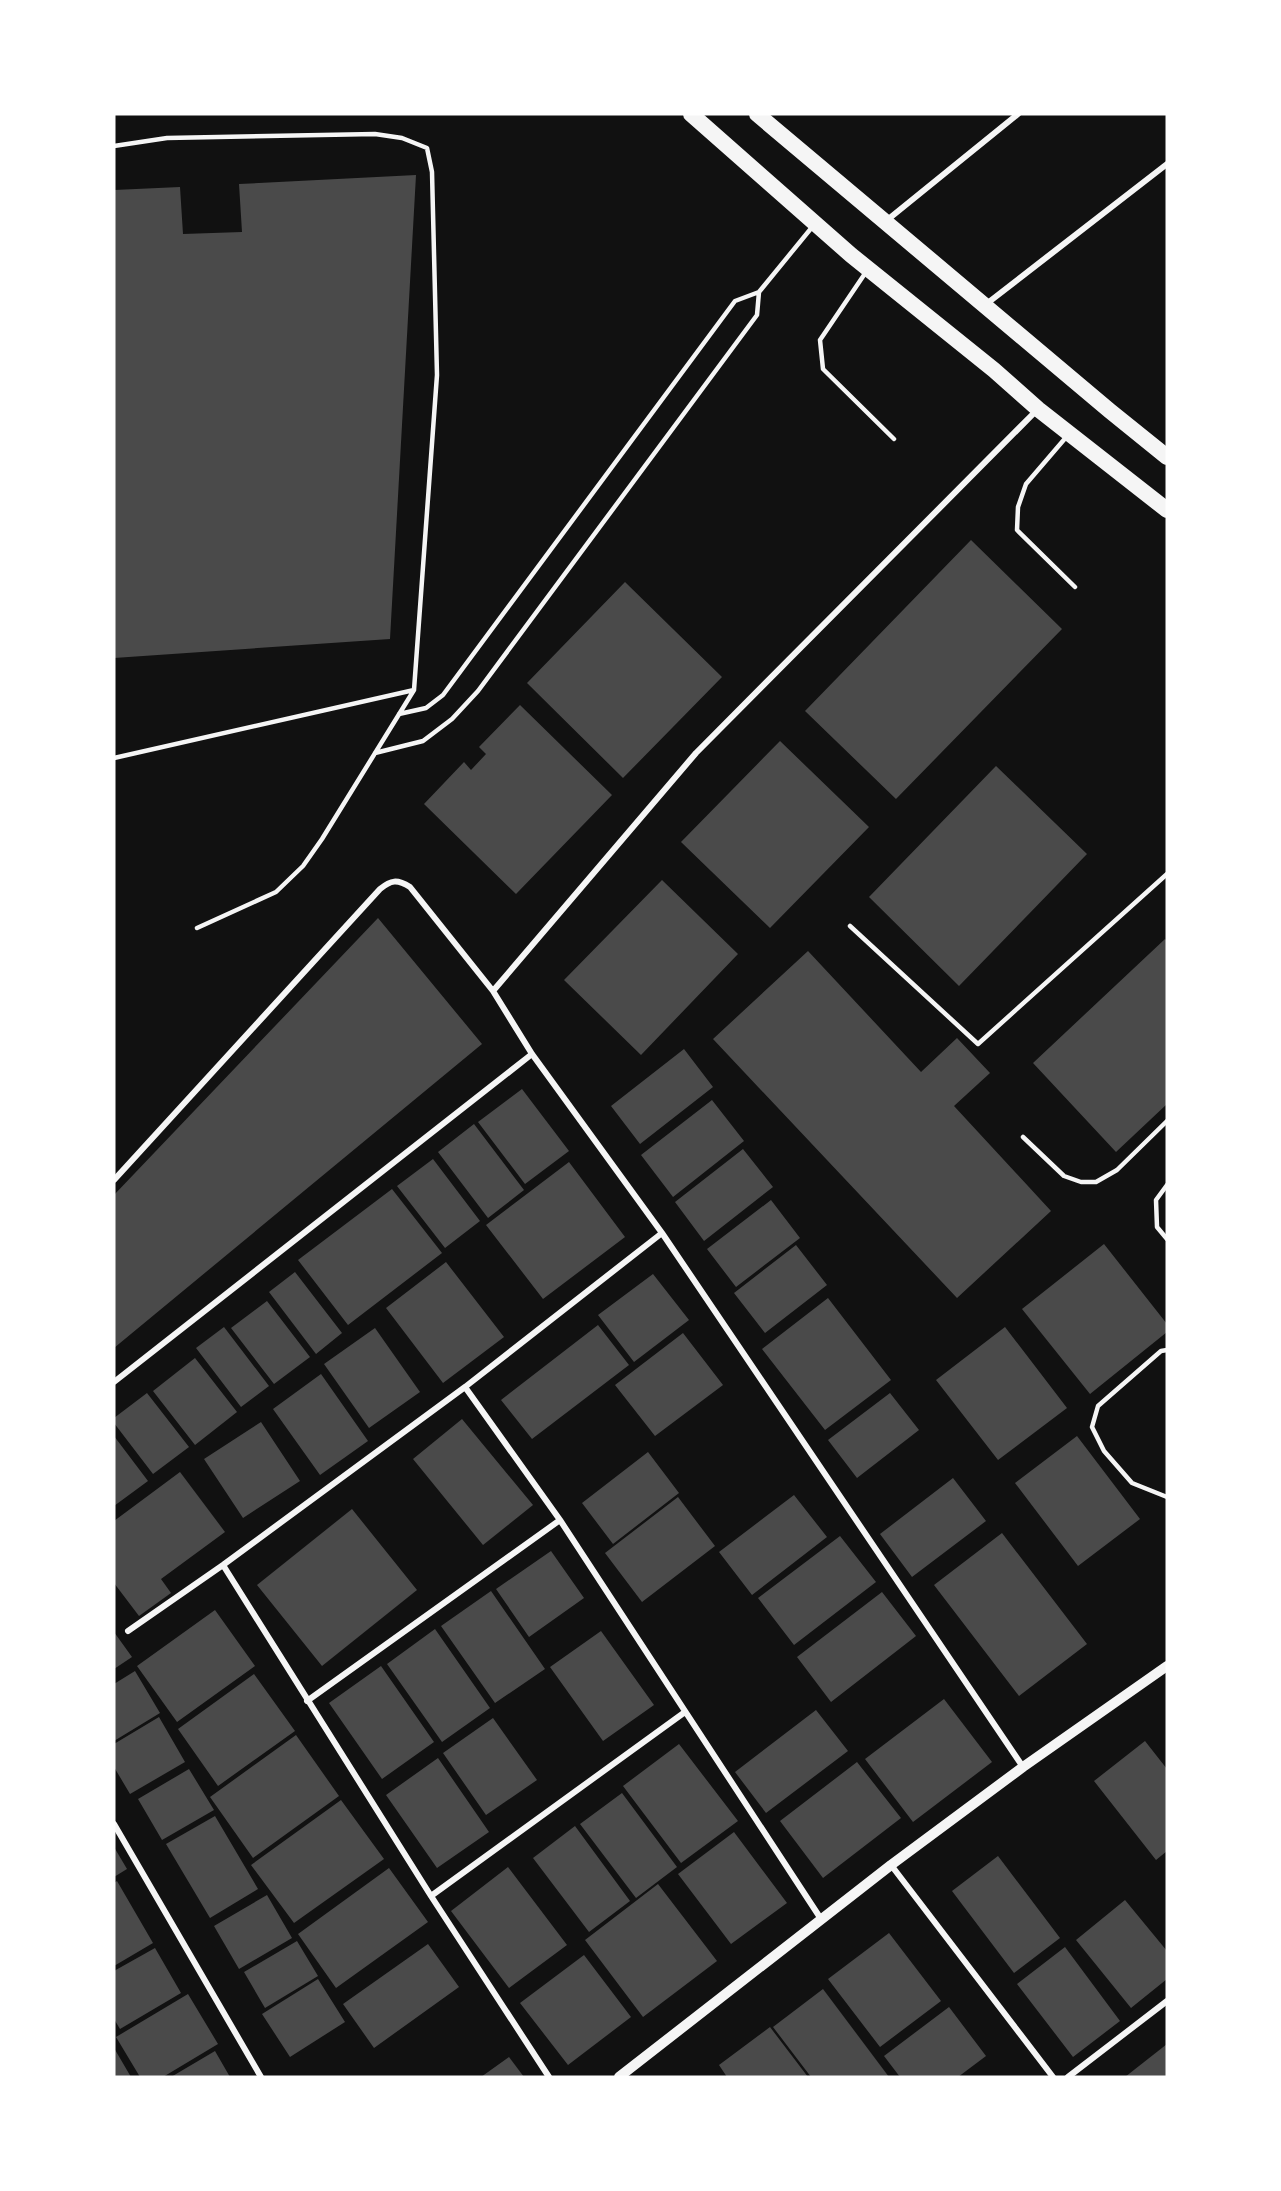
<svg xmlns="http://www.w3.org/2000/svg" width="1281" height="2191" font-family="'Open Sans',sans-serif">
<rect width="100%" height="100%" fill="#111"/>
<path fill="#4a4a4a" d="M 416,175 L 390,639 L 114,658 L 114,190 L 180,187 L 183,234 L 242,232 L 239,184 Z
M 971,540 L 1062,629 L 896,799 L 805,711 Z
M 625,582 L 722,677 L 623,778 L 527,683 Z
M 520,705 L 612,795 L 516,894 L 424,804 L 464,762 L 471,770 L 486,754 L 479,747 Z
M 780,741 L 869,827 L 770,928 L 681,842 Z
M 996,766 L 1087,854 L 959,986 L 869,897 Z
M 662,880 L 738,954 L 641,1055 L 564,980 Z
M 378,918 L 482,1044 L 114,1348 L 114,1195 Z
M 1165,939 L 1167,941 L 1167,1104 L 1116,1152 L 1033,1063 Z
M 808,951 L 921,1072 L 957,1038 L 990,1073 L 954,1106 L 1051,1211 L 957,1298 L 713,1039 Z
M 684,1049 L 713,1087 L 640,1144 L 611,1106 Z
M 522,1089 L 569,1151 L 525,1184 L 478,1122 Z
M 712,1100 L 744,1141 L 673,1197 L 641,1155 Z
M 474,1124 L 524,1190 L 488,1218 L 438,1152 Z
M 743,1149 L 773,1187 L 704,1241 L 675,1202 Z
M 433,1159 L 480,1221 L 445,1248 L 397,1186 Z
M 569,1162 L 625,1237 L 543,1299 L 486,1225 Z
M 392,1189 L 442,1253 L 348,1325 L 298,1260 Z
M 771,1200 L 800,1238 L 736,1287 L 707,1249 Z
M 1104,1244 L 1167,1324 L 1167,1332 L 1090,1394 L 1022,1309 Z
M 796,1245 L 827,1285 L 765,1333 L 734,1293 Z
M 446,1262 L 504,1337 L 443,1383 L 386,1308 Z
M 295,1272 L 342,1333 L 316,1354 L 269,1292 Z
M 653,1274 L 689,1320 L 634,1362 L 598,1315 Z
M 828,1298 L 891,1380 L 825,1430 L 762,1349 Z
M 267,1301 L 310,1357 L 274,1384 L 231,1328 Z
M 598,1325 L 629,1365 L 532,1439 L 501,1400 Z
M 224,1327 L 269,1386 L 241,1407 L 196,1348 Z
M 1005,1327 L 1067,1408 L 998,1460 L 936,1380 Z
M 375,1328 L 420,1392 L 369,1428 L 324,1364 Z
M 683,1333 L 723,1385 L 655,1436 L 615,1385 Z
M 195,1358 L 237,1412 L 195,1445 L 153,1391 Z
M 321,1374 L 368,1441 L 320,1475 L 273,1409 Z
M 147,1393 L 189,1447 L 153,1474 L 114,1423 L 114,1418 Z
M 890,1393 L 919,1430 L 857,1478 L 828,1440 Z
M 462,1419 L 533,1505 L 483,1545 L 413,1459 Z
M 261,1422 L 300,1481 L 243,1518 L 204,1459 Z
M 114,1436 L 148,1481 L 114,1506 Z
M 1077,1436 L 1140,1519 L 1078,1566 L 1015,1483 Z
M 648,1452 L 679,1493 L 613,1544 L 582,1503 Z
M 180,1472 L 225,1532 L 161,1579 L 171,1593 L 139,1616 L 114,1583 L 114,1521 Z
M 953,1478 L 986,1521 L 912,1577 L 880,1534 Z
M 794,1495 L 827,1537 L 752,1595 L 719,1552 Z
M 678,1497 L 715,1546 L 642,1602 L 605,1553 Z
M 352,1509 L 417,1590 L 322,1666 L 257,1585 Z
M 1002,1533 L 1087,1644 L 1019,1696 L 934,1585 Z
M 840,1536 L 876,1582 L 794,1645 L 758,1598 Z
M 551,1551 L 584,1598 L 529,1637 L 496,1589 Z
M 491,1591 L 545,1669 L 495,1703 L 441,1626 Z
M 882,1592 L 916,1636 L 831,1702 L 797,1657 Z
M 215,1610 L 255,1666 L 177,1722 L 137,1666 Z
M 435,1629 L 490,1708 L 442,1742 L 387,1664 Z
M 601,1631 L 654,1705 L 603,1741 L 550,1667 Z
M 114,1632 L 132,1657 L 114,1669 Z
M 381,1666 L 434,1742 L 382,1779 L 329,1703 Z
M 135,1671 L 160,1713 L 114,1741 L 114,1684 Z
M 254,1674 L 295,1731 L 218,1786 L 178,1729 Z
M 944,1699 L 992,1762 L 913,1822 L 865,1759 Z
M 816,1710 L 848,1751 L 766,1813 L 735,1772 Z
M 159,1717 L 185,1762 L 130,1794 L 114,1767 L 114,1744 Z
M 493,1718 L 537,1780 L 486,1815 L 443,1753 Z
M 296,1735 L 339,1796 L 253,1858 L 210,1797 Z
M 1145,1741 L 1167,1769 L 1167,1851 L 1156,1860 L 1094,1781 Z
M 679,1744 L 738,1821 L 681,1863 L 623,1786 Z
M 438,1758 L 489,1832 L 437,1868 L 386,1795 Z
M 857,1762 L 901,1818 L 823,1878 L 780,1821 Z
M 189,1769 L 214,1810 L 162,1840 L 138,1799 Z
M 622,1793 L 677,1867 L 636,1898 L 580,1824 Z
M 341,1800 L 384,1859 L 294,1923 L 251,1865 Z
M 215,1816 L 258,1889 L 210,1918 L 166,1844 Z
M 575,1826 L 630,1901 L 589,1932 L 533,1858 Z
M 734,1832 L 787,1903 L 731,1944 L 678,1874 Z
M 114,1847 L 127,1869 L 114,1877 Z
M 998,1856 L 1060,1938 L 1014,1973 L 952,1891 Z
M 508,1867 L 567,1945 L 509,1988 L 451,1911 Z
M 389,1868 L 428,1922 L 336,1988 L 298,1934 Z
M 117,1881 L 153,1943 L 114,1966 L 114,1883 Z
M 658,1884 L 717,1961 L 643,2017 L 585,1940 Z
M 267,1895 L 292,1938 L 239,1969 L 214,1926 Z
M 1125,1900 L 1167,1951 L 1167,1979 L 1131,2008 L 1076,1940 Z
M 889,1933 L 941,2001 L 880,2047 L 828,1979 Z
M 297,1941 L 318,1976 L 265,2008 L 244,1972 Z
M 428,1944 L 459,1987 L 374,2048 L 343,2004 Z
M 1065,1947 L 1120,2021 L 1073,2057 L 1017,1984 Z
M 155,1948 L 181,1993 L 120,2029 L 114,2019 L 114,1971 Z
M 584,1955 L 631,2017 L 568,2065 L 520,2003 Z
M 318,1979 L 345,2022 L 290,2057 L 262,2014 Z
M 823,1989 L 889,2077 L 811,2077 L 773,2027 Z
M 188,1994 L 218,2044 L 163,2077 L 140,2077 L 116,2037 Z
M 949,2007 L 986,2056 L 958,2077 L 900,2077 L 884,2056 Z
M 770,2027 L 808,2077 L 727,2077 L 719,2065 Z
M 1167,2044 L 1167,2077 L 1125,2077 Z
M 114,2048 L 131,2077 L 114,2077 Z
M 215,2051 L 230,2077 L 171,2077 Z
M 509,2057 L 524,2077 L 481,2077 Z"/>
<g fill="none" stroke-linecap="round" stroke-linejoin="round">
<path stroke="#f5f5f5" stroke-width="4.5" d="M 114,146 L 167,138 L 375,134 L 402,138 L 427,148 L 432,172 L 437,375 L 414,690 L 114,758
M 866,272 L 820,340 L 823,369 L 894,439
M 759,292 L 813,226
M 1068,435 L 1026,484 L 1018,507 L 1017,530 L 1075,587
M 375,753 L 423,741 L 452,719 L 478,691 L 757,315 L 759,292 L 735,301 L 443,695 L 426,708 L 399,714
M 850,926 L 978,1044 L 1167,874
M 197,928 L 276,892 L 303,866 L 322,839 L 414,690
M 1023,1137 L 1064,1176 L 1081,1182 L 1096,1182 L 1117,1170 L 1167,1121
M 1167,1185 L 1156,1200 L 1157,1227 L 1167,1239
M 1167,1350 L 1161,1351 L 1098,1406 L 1092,1427 L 1104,1451 L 1132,1483 L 1167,1497"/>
<path stroke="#f5f5f5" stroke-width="6" d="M 886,221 L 1018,114
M 985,305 L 1167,164
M 493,991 L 696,753 L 1038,409
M 114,1180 L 380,889 C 391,880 397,879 410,887 L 493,991 L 532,1054 L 662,1233
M 114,1382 L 532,1054
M 465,1387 L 560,1520 L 821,1919
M 223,1565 L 431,1896 L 549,2077
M 128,1631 L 223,1565 L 465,1387 L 662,1233 L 1023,1767
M 307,1701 L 560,1520
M 114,1824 L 261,2077
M 891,1865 L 1053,2077
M 431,1896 L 685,1712
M 1068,2077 L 1167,2001"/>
<path stroke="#f5f5f5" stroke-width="10" d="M 619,2077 L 891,1865 L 1023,1767 L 1167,1666"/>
<path stroke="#f5f5f5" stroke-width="16" d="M 691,114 L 851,255 L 994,370 L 1038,409 L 1167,510
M 757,114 L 1110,411 L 1167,457"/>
</g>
<rect width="1281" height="2191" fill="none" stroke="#ffffff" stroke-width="231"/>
</svg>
